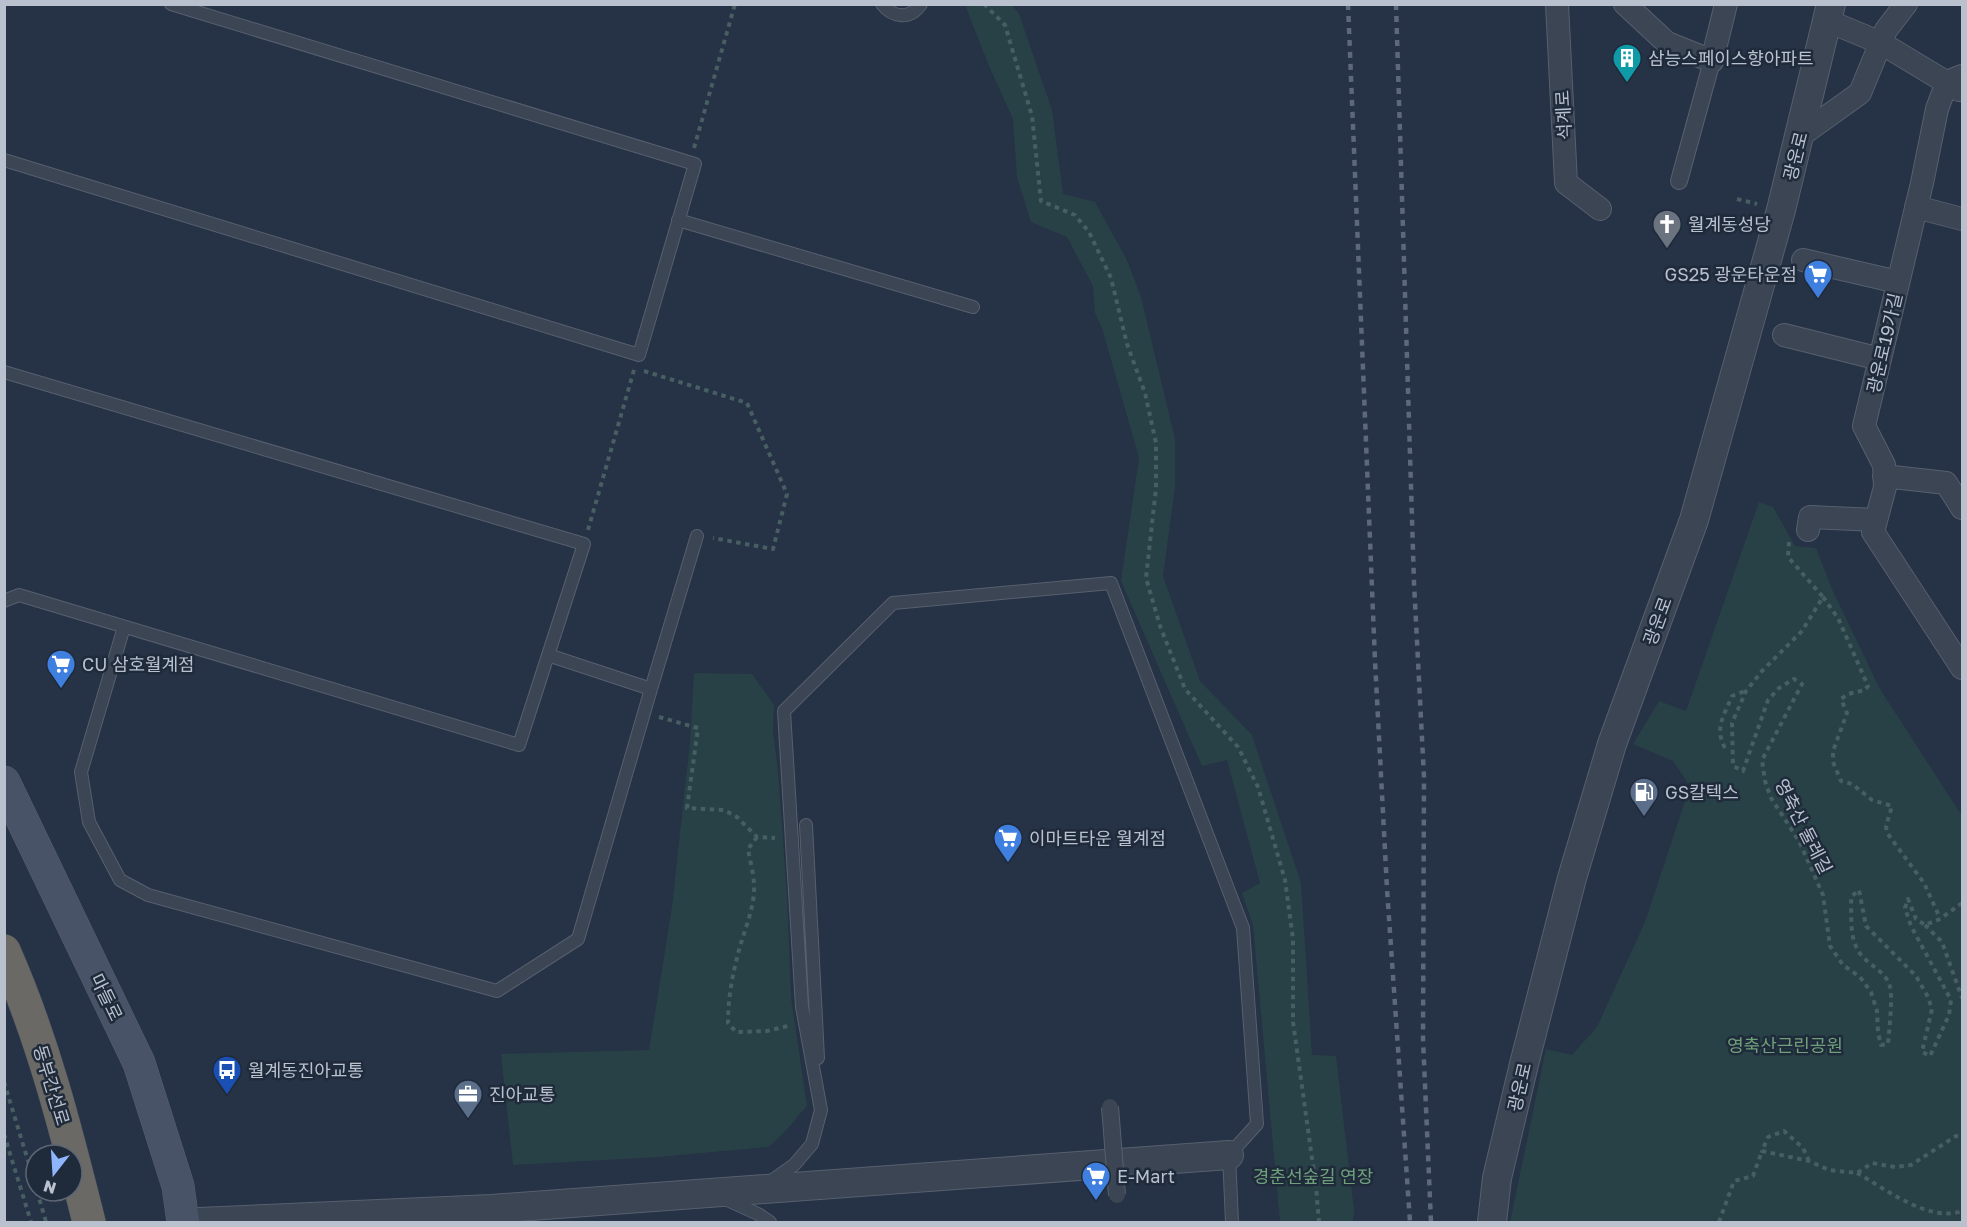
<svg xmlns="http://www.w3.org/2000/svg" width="1967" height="1227" font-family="'Golos Text','Noto Sans KR',sans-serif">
<rect width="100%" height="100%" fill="#263245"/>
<path fill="#284146" d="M 965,5 L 1012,5 L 1019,14 L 1052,110 L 1063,194 L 1095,202 L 1126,258 L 1141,297 L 1175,439 L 1175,487 L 1163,576 L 1200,681 L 1252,735 L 1301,883 L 1312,1055 L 1336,1056 L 1354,1210 L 1353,1222 L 1280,1222 L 1253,925 L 1242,893 L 1260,883 L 1227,760 L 1202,766 L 1121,581 L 1139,458 L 1102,328 L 1095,313 L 1093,286 L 1067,237 L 1031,222 L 1017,177 L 1013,119 L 989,66 Z
M 1759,502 L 1773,507 L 1795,546 L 1816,548 L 1832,589 L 1880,689 L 1962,816 L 1962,1222 L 1510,1222 L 1546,1049 L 1572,1055 L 1597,1027 L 1645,922 L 1690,786 L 1673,761 L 1633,744 L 1659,701 L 1686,711 Z
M 694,673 L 752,674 L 774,705 L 773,731 L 778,771 L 787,895 L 791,997 L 807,1106 C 794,1120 783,1136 768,1147 L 659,1157 L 513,1165 L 501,1054 L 649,1050 L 672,907 L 690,742 Z"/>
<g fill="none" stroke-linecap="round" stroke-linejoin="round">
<g stroke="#56606f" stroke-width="14">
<path id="service" d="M 882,4 C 893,18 910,20 921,4
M 4,160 L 639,355 L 695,164 L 171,4
M 678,220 L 973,307
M 4,372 L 584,544 L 519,745 L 19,595 L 4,601
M 124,627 L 81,772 L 89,822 L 120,880 L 148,895 L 497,991 L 578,939 L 651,689 L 548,655
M 651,689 L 697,536
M 806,825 L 818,1058
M 770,1182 L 794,1165 L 812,1144 L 821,1110 L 802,1007 L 784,711 L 893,603 L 1111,583 L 1243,928 L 1257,1124 L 1229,1155 L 1232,1222
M 725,1199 L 758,1214 L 770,1222"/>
</g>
<g stroke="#56606f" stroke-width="18">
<path id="pedestrian" d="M 1679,181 L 1712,61"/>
</g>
<g stroke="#56606f" stroke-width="24">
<path id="minor" d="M 1557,4 L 1566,183 L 1600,209
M 1625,4 L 1667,43 L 1712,61 L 1726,4
M 1828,21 L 1881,43 L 1959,90
M 1962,76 L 1947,82 L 1937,109 L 1922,183 L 1864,426 L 1884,465 L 1885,487 L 1873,532 L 1962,668
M 1800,136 L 1860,93 L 1886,30 L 1906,4
M 1916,207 L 1962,219
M 1803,260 L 1898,282
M 1784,335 L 1880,359
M 1884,476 L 1946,483 L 1962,508
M 1808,530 L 1810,517 L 1876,520"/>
</g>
<g stroke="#56606f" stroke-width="30">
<path id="tertiary" d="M 199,1222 L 491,1209 L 1229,1155
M 1492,1222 L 1497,1178 L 1525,1060 L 1572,878 L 1612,744 L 1694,520 L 1781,210 L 1831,4"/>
</g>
<g stroke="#56606f" stroke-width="33">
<path id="secondary" d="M 4,782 L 139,1063 L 178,1186 L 183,1222"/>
</g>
<g stroke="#424d5c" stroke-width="34">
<path id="trunk" d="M 4,951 C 43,1039 66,1130 89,1222"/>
</g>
<path stroke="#475e62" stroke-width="4" stroke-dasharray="4.5 4.5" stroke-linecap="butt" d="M 984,4 L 1005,25 L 1032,116 L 1041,201 L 1075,215 L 1089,232 L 1111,278 L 1127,344 L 1145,393 L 1156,443 L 1156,488 L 1146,578 L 1160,626 L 1185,689 L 1238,747 L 1258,787 L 1285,880 L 1293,939 L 1293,1022 L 1316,1187 L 1319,1222
M 694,148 L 735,4
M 1737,199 L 1757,204
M 644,371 L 747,403 L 787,494 L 773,549 L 713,538
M 588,530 L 634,370
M 1789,542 L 1788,557 L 1823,597 L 1802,631 L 1762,671 L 1746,691 L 1732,723 L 1733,766 L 1743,771 L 1768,700 L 1779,688 L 1794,679 L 1802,684 L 1762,760 L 1765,781 L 1771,798 L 1799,841 L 1823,895 L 1830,946 L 1843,965 L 1860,977 L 1871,992 L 1877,1011 L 1878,1033 L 1881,1045 L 1888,1044 C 1889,1032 1893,997 1890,987 C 1887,973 1871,966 1862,956 C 1848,940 1852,916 1851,897 L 1859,890 L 1866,926 L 1916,976 L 1928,997 L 1932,1009 L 1922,1052 L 1930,1056 L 1949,1015 L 1951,1000 L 1911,926 L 1905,908 L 1908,899 L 1916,919 L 1925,925 L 1940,919 L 1962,903
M 1823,597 L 1838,618 L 1868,686 L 1865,690 L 1848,694 L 1841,699 L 1847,713 L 1833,751 L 1833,762 L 1841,781 L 1852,784 L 1872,800 L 1892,806 L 1886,826 L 1887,833 L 1924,883 L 1940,918
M 659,717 L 698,728 L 687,808 L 724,810 L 737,817 L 757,837 L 775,838
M 1725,748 C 1714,728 1724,716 1732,696 L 1745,691
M 757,837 L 748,849 C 750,862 755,877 754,891 C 753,913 743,933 738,954 C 732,976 728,1000 728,1023 L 736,1032 L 767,1031 L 788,1026
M 1925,925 L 1942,942 L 1962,998
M 4,1082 L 36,1187
M 4,1134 L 31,1222
M 1809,1161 L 1803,1148 L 1784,1131 L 1768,1137 L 1762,1151 L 1809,1161 L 1829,1170 L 1857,1173 L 1872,1163 L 1895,1167 L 1911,1165 L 1956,1136 L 1962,1136
M 1857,1173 C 1886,1189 1929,1223 1962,1211
M 37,1191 L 46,1222
M 1719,1222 L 1734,1181 L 1753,1176 L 1762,1151"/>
<use href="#service" stroke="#3b4554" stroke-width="12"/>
<use href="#pedestrian" stroke="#3b4554" stroke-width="16"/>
<use href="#minor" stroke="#3b4554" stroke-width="22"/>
<use href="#tertiary" stroke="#3b4554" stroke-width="28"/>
<use href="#secondary" stroke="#495367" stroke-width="32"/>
<use href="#trunk" stroke="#6a6966" stroke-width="33"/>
<path stroke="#5d697b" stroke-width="4.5" stroke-dasharray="6 6" stroke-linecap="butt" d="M 1348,4 L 1375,661 L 1387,889 L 1410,1222
M 1396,4 L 1414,583 L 1424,777 L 1423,1039 L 1431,1222"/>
<g stroke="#56606f" stroke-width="18" stroke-linecap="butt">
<path id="pedestrian-bridge" d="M 1110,1107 L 1117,1195"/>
</g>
<use href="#pedestrian-bridge" stroke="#3b4554" stroke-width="16"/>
</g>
<defs>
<g id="building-pin" transform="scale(1.5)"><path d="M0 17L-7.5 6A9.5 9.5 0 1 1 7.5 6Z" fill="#0f9aa8" stroke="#1f2a3a"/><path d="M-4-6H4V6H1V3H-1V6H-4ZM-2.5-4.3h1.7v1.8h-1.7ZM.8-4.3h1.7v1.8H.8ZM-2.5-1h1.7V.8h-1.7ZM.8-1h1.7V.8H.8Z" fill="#fff"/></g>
<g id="church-pin" transform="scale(1.5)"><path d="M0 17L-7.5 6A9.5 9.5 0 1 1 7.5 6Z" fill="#6b7280" stroke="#1f2a3a"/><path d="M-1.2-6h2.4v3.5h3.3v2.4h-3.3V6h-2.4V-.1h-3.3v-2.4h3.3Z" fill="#fff"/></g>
<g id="supermarket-pin" transform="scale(1.5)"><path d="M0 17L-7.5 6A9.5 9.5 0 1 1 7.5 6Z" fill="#3f7fe0" stroke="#1f2a3a"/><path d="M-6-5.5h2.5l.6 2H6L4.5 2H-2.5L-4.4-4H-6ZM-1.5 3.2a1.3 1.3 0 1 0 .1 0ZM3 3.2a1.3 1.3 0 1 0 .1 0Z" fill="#fff"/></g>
<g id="fuel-pin" transform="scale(1.5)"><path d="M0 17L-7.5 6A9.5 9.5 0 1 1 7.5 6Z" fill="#5c6f8a" stroke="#1f2a3a"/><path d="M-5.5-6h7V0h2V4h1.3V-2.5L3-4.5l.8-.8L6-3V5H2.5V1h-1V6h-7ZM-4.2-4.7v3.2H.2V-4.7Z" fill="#fff"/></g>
<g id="bus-pin" transform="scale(1.5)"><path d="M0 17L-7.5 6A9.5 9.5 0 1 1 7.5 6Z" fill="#1a4fb4" stroke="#1f2a3a"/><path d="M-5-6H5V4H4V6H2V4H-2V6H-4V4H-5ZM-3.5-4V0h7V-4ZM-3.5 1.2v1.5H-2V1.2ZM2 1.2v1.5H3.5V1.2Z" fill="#fff"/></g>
<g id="office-pin" transform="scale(1.5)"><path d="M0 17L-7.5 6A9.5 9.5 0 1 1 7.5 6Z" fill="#5c6f8a" stroke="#1f2a3a"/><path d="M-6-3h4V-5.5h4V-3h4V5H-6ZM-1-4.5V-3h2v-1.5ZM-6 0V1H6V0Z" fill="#fff"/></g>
</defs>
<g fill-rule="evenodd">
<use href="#building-pin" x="1627" y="58"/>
<use href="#church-pin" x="1667" y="224"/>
<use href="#supermarket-pin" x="1818" y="274"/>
<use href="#supermarket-pin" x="61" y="664"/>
<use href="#fuel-pin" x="1644" y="792"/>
<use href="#supermarket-pin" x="1008" y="838"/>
<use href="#bus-pin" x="227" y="1070"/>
<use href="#office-pin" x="468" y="1094"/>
<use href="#supermarket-pin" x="1096" y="1176"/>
</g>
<g text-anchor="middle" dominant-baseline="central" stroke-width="5" stroke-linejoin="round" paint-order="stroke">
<g font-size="18" fill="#b9c0ce" stroke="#1f2a3a" text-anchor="start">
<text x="1648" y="58">삼능스페이스향아파트</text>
<text x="1688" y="224">월계동성당</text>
<text x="1797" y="274" text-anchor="end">GS25 광운타운점</text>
<text x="82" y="664">CU 삼호월계점</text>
<text x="1665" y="792">GS칼텍스</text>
<text x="1029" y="838">이마트타운 월계점</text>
<text x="248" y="1070">월계동진아교통</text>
<text x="489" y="1094">진아교통</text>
<text x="1117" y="1176">E-Mart</text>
</g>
<g font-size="18" fill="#b9c0ce" stroke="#1f2a3a">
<text transform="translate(1563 115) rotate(-93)">석계로</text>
<text transform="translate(1795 156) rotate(-76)">광운로</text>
<text transform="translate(1884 343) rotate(-77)">광운로19가길</text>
<text transform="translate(1657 621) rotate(-70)">광운로</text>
<text transform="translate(1804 826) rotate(63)">영축산 둘레길</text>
<text transform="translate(107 997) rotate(64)">마들로</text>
<text transform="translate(52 1085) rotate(73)">동부간선로</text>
<text transform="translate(1519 1087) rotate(-77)">광운로</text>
</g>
<g font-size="18" fill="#6f9f7b" stroke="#1f2a3a">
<text x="1785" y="1045">영축산근린공원</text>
<text x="1313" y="1176">경춘선숲길 연장</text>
</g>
</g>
<rect width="1967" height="1227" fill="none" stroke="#b9c0ce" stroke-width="12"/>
<g transform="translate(54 1173) rotate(197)"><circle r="28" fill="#1f2a3a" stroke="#5d6675" stroke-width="1.5"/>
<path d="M0-4.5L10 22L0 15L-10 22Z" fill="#8fb6fc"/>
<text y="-9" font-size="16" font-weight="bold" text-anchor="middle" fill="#b9c0ce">N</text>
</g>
</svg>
